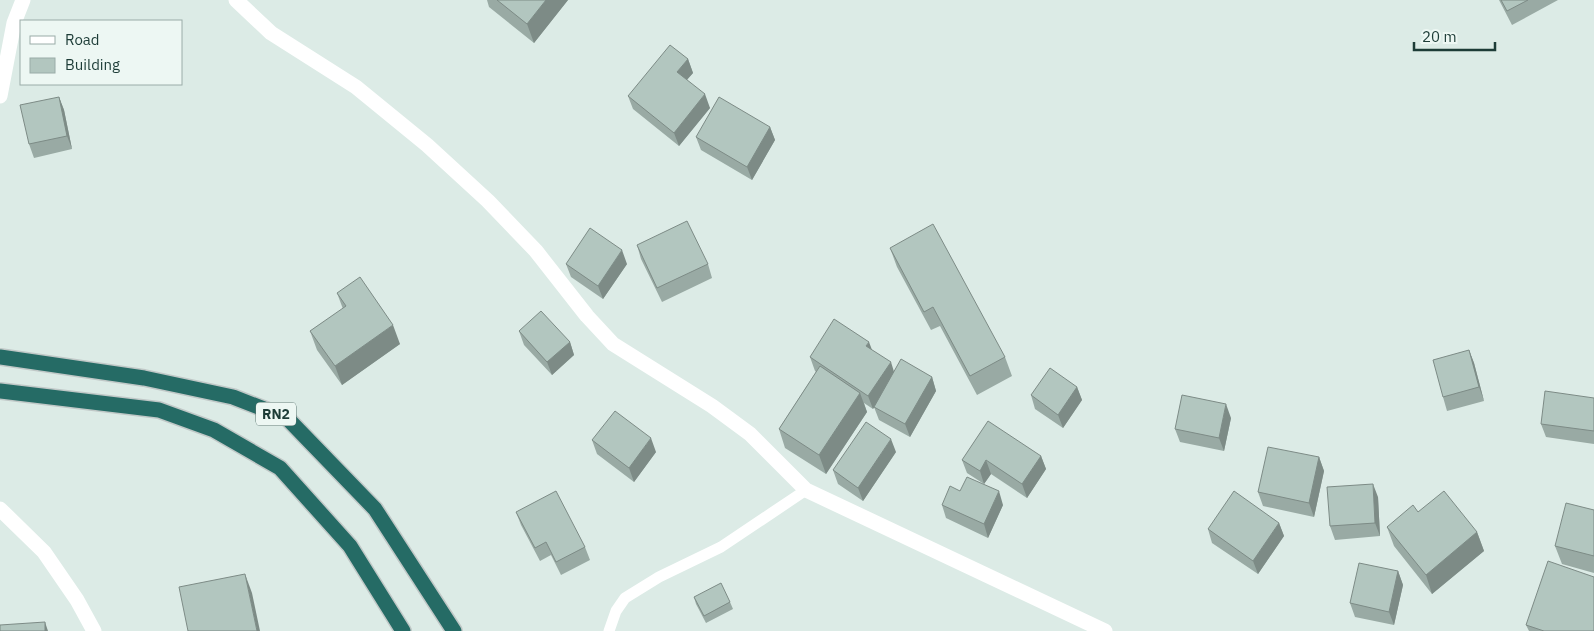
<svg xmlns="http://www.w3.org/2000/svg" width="1594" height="631" font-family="'IBM Plex Sans',sans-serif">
<rect width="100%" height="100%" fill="#dcebe6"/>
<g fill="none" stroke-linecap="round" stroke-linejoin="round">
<g stroke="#c0c8c7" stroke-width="18">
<path id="highway" d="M 0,357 L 144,378 L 233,397 L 287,418 L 375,509 L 454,631
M 0,391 L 159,410 L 214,430 L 280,468 L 350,546 L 403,631"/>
</g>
<path stroke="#fff" stroke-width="11" d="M 609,631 L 616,611 L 625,598 L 659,577 L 721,547 L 806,490"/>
<path stroke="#fff" stroke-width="15" d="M 236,0 L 271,33 L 356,87 L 427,145 L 488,201 L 536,251 L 587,316 L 613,344 L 712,406 L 750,434 L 806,490 L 1105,631
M 0,96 L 14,23 L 23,0
M 0,509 L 44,552 L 77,600 L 94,631"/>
<use href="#highway" stroke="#256b65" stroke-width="15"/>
</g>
<path fill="#99aaa4" d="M 487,0 L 568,0 L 534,43 L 489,7 Z
M 1499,0 L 1558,0 L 1512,25 Z
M 688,59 L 693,73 L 687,80 L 710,108 L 679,146 L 633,109 L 628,96 Z
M 59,97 L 64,110 L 72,149 L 34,158 L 29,144 Z
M 770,127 L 775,140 L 752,180 L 701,150 L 696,137 Z
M 637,245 L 708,264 L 712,278 L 662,302 L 641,259 Z
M 890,248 L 1005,357 L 1012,376 L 977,395 L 940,326 L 931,330 L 897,267 Z
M 566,264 L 627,264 L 603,299 L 571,277 Z
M 337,293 L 400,344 L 342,385 L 317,350 L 310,331 L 343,309 Z
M 519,331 L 570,342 L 574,355 L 552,375 L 524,345 Z
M 871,349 L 894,372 L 932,377 L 936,391 L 910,437 L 879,420 L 874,407 L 873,409 L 864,403 L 867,412 L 826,474 L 785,448 L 779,429 L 816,372 L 815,371 L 810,357 Z
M 1469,350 L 1474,363 L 1484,401 L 1447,411 L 1443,397 Z
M 1077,387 L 1082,400 L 1063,428 L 1035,409 L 1031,395 Z
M 1594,398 L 1594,444 L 1546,437 L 1541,424 Z
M 1231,418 L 1224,451 L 1180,442 L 1175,429 Z
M 592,440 L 656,452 L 634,482 L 597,454 Z
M 896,452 L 863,501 L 838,484 L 833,470 Z
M 1041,456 L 1046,469 L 1027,498 L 991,474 L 984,484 L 967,473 L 962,460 Z
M 1319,457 L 1324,471 L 1314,517 L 1263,506 L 1258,492 Z
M 960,491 L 1003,505 L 988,538 L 946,518 L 942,505 Z
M 1378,497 L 1380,536 L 1335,540 L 1330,526 Z
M 1594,510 L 1594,573 L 1562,564 L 1555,546 Z
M 516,512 L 585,547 L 590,560 L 561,575 L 551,555 L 540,561 L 521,525 Z
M 1418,512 L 1477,532 L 1484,551 L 1432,594 L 1394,546 L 1387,527 Z
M 1279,523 L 1284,536 L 1258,574 L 1212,543 L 1208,529 Z
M 1398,571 L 1403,585 L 1394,625 L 1355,617 L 1350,603 Z
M 694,597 L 730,602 L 733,609 L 706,623 L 696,604 Z
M 1526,625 L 1594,631 L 1529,631 Z"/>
<path fill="#7d8b86" d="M 546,0 L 568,0 L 534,43 L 527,24 Z
M 688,59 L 693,73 L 682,85 L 677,72 Z
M 705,94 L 710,108 L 679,146 L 674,133 Z
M 59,97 L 64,110 L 72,149 L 67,136 Z
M 770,127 L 775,140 L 752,180 L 747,167 Z
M 622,250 L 627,264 L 603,299 L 598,286 Z
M 393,325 L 400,344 L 342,385 L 335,366 Z
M 570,342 L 574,355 L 552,375 L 547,362 Z
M 869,342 L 874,355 L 866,346 Z
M 1469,350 L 1474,363 L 1484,401 L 1479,387 Z
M 891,362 L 895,375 L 873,409 L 868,396 Z
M 932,377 L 936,391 L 910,437 L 905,424 Z
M 1077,387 L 1082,400 L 1063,428 L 1058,415 Z
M 860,393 L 867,412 L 826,474 L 819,455 Z
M 1226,404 L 1231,418 L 1224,451 L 1219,438 Z
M 651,438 L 656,452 L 634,482 L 629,468 Z
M 891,439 L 896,452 L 863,501 L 858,488 Z
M 1041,456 L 1046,469 L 1027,498 L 1022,484 Z
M 1319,457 L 1324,471 L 1314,517 L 1309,503 Z
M 986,460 L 991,474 L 984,484 L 980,471 Z
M 1373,484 L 1378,497 L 1380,536 L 1375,523 Z
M 999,491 L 1003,505 L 988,538 L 984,524 Z
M 1279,523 L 1284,536 L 1258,574 L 1253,561 Z
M 1477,532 L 1484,551 L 1432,594 L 1426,575 Z
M 1398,571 L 1403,585 L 1394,625 L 1389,612 Z
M 245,574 L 252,593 L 260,631 L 257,631 Z
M 45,622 L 48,631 L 45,631 Z"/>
<path fill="#b2c6bf" stroke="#7d8b86" d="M 497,0 L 546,0 L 527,24 Z
M 1501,0 L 1528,0 L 1507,11 Z
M 670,45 L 688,59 L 677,72 L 705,94 L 674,133 L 628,96 Z
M 59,97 L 67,136 L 29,144 L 20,105 Z
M 719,97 L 770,127 L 747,167 L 696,137 Z
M 687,221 L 708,264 L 657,288 L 637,245 Z
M 933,224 L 1005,357 L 970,376 L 933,307 L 924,312 L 890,248 Z
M 590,228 L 622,250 L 598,286 L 566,264 Z
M 360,277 L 393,325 L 335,366 L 310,331 L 346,306 L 337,293 Z
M 541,311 L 570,342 L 547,362 L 519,331 Z
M 834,319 L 869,342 L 866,346 L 891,362 L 868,396 L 810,357 Z
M 1469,350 L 1479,387 L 1443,397 L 1433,360 Z
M 901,359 L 932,377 L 905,424 L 874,407 Z
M 820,366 L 860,393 L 819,455 L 779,429 Z
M 1050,368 L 1077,387 L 1058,415 L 1031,395 Z
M 1545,391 L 1594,398 L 1594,431 L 1541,424 Z
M 1182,395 L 1226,404 L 1219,438 L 1175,429 Z
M 615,411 L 651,438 L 629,468 L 592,440 Z
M 988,421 L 1041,456 L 1022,484 L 986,460 L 980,471 L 962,460 Z
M 866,422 L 891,439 L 858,488 L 833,470 Z
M 1268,447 L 1319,457 L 1309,503 L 1258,492 Z
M 967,477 L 999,491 L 984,524 L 942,505 L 950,486 L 960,491 Z
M 1373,484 L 1375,523 L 1330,526 L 1327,487 Z
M 556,491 L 585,547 L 556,562 L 546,542 L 535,548 L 516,512 Z
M 1234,491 L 1279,523 L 1253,561 L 1208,529 Z
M 1444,491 L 1477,532 L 1426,575 L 1387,527 L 1413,505 L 1418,512 Z
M 1566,503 L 1594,510 L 1594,556 L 1555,546 Z
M 1548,561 L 1594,577 L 1594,631 L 1544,631 L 1526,625 Z
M 1359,563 L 1398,571 L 1389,612 L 1350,603 Z
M 245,574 L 257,631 L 188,631 L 179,587 Z
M 721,583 L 730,602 L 704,616 L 694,597 Z
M 45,622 L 45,631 L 0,631 L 0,625 Z"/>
<g text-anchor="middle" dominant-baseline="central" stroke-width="4" stroke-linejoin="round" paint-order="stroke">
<rect fill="#edf7f3" stroke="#5b746f" stroke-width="1" x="256" y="402.5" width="40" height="23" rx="4"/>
<g font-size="14" font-weight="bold" fill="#1d3c37">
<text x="276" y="414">RN2</text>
</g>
</g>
<rect x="20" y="20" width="162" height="65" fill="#edf7f3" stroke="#9aaca8"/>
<rect x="30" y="36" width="25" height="8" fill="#ffffff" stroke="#9aaca8"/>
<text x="65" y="45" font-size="15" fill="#1d3c37">Road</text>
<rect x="30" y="58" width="25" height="15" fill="#b2c6bf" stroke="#9aaca8"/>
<text x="65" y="70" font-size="15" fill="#1d3c37">Building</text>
<path d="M1414 42v8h81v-8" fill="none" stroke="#1d3c37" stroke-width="2.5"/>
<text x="1422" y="42" font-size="15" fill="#1d3c37" stroke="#edf7f3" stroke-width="4" paint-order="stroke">20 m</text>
</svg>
